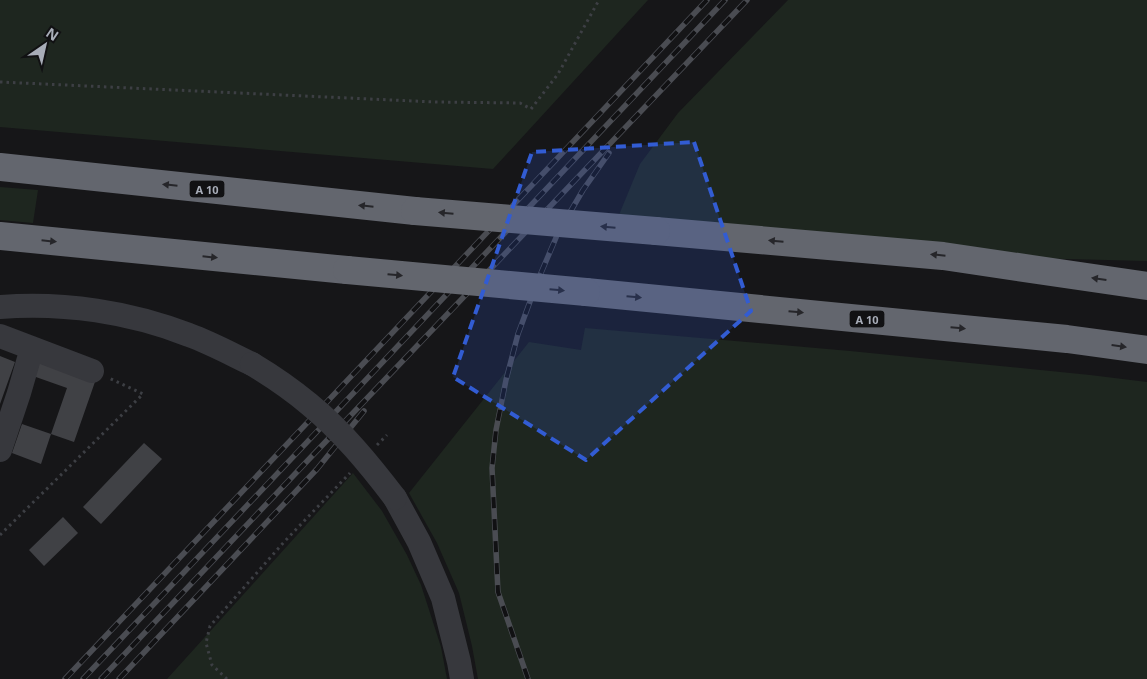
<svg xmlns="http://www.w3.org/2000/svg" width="1147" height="679" font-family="'Noto Sans',sans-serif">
<rect width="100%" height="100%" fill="#161618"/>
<path fill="#1e261f" d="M 0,0 L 648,0 L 493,169 L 0,127 Z
M 788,0 L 1147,0 L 1147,261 L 943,256 L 614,227 L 640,164 L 678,113 Z
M 0,187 L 38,190 L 33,223 L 0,220 Z
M 585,328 L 850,351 L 1090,375 L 1147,382 L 1147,679 L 478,679 L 472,646 L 459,593 L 437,543 L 409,493 L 529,342 L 581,350 Z
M 353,473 L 382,511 L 407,555 L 421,585 L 441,647 L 447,679 L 167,679 Z"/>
<path fill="#404145" d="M 0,356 L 15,362 L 0,404 Z
M 39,359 L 96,379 L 74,442 L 51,434 L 41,464 L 12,453 L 22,424 L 51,434 L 67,388 L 33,376 Z
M 144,443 L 162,459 L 101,524 L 83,507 Z
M 63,517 L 78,533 L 44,566 L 29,550 Z"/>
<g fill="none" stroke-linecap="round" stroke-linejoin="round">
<path stroke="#3d3f44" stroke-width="3" stroke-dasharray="2.5 4" stroke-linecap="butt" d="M 0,82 L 435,102 L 520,103 L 531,109 L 558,74 L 599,0
M 377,445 L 387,435
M 0,535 L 143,394 L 109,378
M 227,679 L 212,665 L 206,643 L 210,626 L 284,542 L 350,473"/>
<path stroke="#37383d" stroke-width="24" d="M 0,307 C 64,302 130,312 189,335 C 211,343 231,354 252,364
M 0,336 L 92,371
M 0,450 L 19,393 L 32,348
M 395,498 L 419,542 L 443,598 L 459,662 L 462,679"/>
<path stroke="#63666e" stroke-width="28" d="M 0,167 L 415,211
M 656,231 L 943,256 L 1147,286
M 0,236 L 347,270
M 586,292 L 1067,339 L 1147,350"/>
<g stroke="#4a4c52" stroke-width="5.5">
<path id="rail" d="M 65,679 L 707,0
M 83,679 L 725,0
M 101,679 L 312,456 L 747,0
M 119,679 L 317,469 L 364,411
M 528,679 L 498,592 L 492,468 L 496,430 L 506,380 L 518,334 L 538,280 L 558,233 L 583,190 L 609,153"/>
</g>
<use href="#rail" stroke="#111113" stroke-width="4" stroke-dasharray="11" stroke-linecap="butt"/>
<path stroke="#37383d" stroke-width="24" d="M 252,364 C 272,376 291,389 309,404 C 342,431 369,464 395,498"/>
<path stroke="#63666e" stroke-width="28" d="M 415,211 L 656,231
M 347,270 L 586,292"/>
</g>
<defs><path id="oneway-solid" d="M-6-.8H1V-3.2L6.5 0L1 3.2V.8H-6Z" transform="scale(1.25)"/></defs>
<g fill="#26262a">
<use href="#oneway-solid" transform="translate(170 185) rotate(-174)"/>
<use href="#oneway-solid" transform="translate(366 206) rotate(-174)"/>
<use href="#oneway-solid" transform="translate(446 213) rotate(-175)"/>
<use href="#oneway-solid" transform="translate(608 227) rotate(-175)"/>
<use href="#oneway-solid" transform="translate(49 241) rotate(6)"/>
<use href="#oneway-solid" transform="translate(776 241) rotate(-175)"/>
<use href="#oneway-solid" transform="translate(938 255) rotate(-174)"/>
<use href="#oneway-solid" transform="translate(210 257) rotate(6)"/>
<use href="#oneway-solid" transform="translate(395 275) rotate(5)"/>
<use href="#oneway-solid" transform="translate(1099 279) rotate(-172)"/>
<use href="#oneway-solid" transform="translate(557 290) rotate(5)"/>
<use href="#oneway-solid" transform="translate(634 297) rotate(5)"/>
<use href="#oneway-solid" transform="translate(796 312) rotate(5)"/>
<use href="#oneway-solid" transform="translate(958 328) rotate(5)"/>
<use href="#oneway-solid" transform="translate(1119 346) rotate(8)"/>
</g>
<path fill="#325cd3" fill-opacity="0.2" stroke="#325cd3" stroke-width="4" stroke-dasharray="10 6" stroke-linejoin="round" d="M 694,142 L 751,311 L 586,460 L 453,377 L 532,152 Z"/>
<g text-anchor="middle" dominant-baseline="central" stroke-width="4" stroke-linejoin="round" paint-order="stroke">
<g fill="#111113" stroke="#7b7e86" stroke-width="1">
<rect x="189.5" y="180.5" width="35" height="17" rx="4"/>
<rect x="849.5" y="310.5" width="35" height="17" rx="4"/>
</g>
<g font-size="11" font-weight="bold" fill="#a8adb8">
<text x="207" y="189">A 10</text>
<text x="867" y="319">A 10</text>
</g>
</g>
<g transform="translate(45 45) rotate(34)" stroke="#111113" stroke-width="4" paint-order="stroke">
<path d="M0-4L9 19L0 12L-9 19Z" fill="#a8adb8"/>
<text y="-8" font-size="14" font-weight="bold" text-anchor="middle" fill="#a8adb8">N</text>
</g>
</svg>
